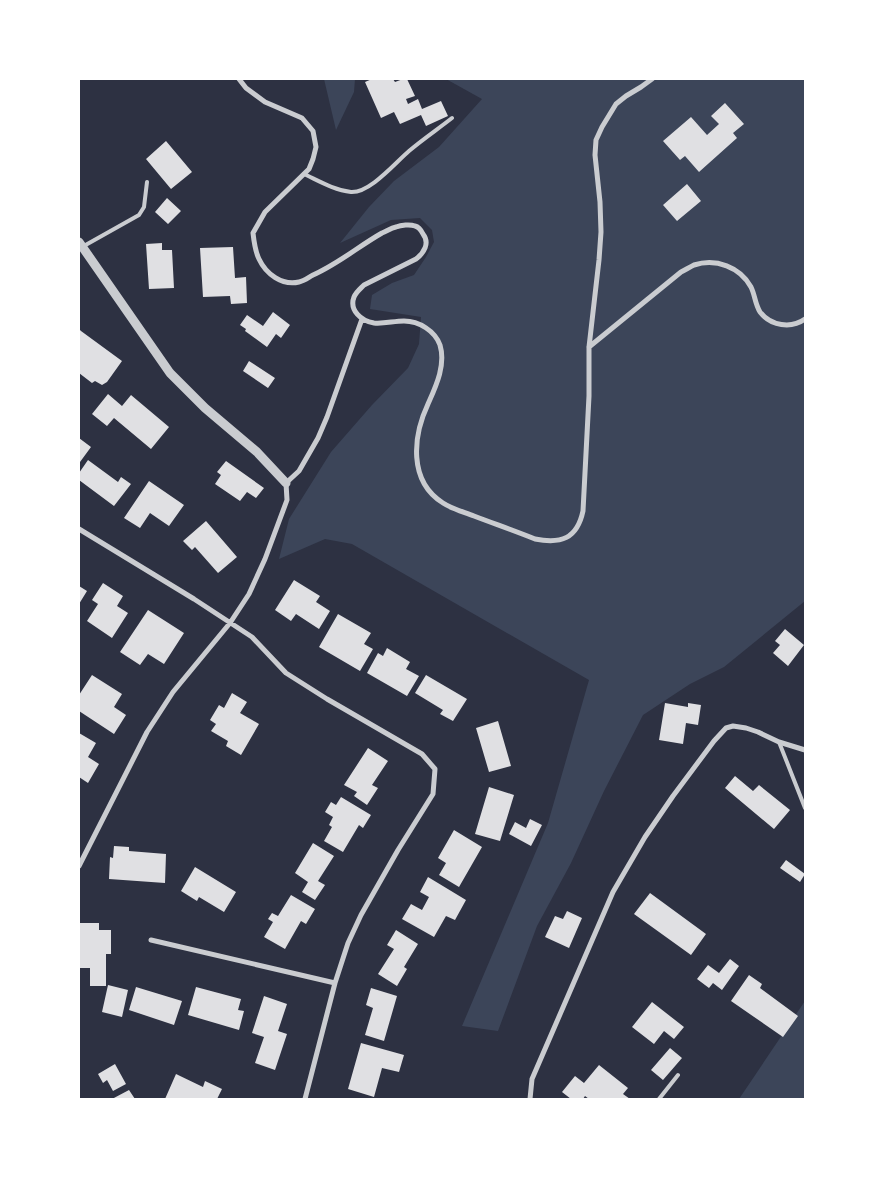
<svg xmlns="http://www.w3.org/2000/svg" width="884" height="1178" font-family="Raleway,sans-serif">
<rect width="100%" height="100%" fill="#2d3142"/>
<path fill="#3c4559" d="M 324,79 L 355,79 L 354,92 L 336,130 Z
M 446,79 L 805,79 L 805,601 L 724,667 L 690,684 L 643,715 L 604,791 L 571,863 L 537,926 L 498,1031 L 462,1026 L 548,823 L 589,680 L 352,544 L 325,539 L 279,559 L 289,519 L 331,452 L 372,405 L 408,368 L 419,344 L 421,317 L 370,309 L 372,295 L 392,283 L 414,275 L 426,257 L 434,242 L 432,230 L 420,218 L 391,220 L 340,243 L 369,207 L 394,181 L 439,147 L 482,99 Z
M 805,1001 L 805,1099 L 739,1099 Z"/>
<path fill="#e0e0e3" d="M 372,79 L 393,79 L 395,82 L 403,79 L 407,79 L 415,96 L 406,99 L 408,104 L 418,99 L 422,109 L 441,101 L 448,116 L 426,126 L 421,115 L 400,124 L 394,112 L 381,118 L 365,82 Z
M 725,103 L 744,124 L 733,133 L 737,138 L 699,172 L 685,156 L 680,160 L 663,141 L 691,117 L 707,135 L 719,124 L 711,116 Z
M 166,141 L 192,172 L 171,189 L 146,159 Z
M 687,184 L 701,201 L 677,221 L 663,205 Z
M 167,198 L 181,211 L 168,224 L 155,212 Z
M 162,243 L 162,250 L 172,250 L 174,288 L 149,289 L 146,244 Z
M 233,247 L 235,278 L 246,277 L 247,303 L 231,304 L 230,296 L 203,297 L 200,248 Z
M 273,312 L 290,325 L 281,338 L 276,334 L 267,347 L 245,331 L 246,329 L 240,325 L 247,315 L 263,326 Z
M 79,329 L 81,331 L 122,361 L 107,382 L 102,385 L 95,381 L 92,383 L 79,373 Z
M 249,361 L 275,378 L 268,388 L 243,371 Z
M 108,394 L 122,406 L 131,395 L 169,427 L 151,449 L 114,418 L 107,426 L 92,414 Z
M 79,438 L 91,447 L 80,462 L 79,461 Z
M 88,460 L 118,482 L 121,477 L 131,484 L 114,506 L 79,480 L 79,473 Z
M 226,461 L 264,488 L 256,498 L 247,492 L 240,501 L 215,484 L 221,475 L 217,472 Z
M 149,481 L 184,505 L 169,526 L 150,513 L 140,528 L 124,518 Z
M 206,521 L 237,557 L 218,573 L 195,547 L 192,550 L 183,541 Z
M 294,580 L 320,596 L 316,602 L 330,611 L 319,629 L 296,614 L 291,621 L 275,610 Z
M 103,583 L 123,596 L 117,606 L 128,613 L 112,638 L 87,621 L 98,604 L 92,600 Z
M 79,586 L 87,591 L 79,604 Z
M 148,610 L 184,633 L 164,664 L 148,654 L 140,665 L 120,652 Z
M 338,614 L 371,633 L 364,644 L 373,649 L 360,671 L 319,647 Z
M 785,629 L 804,645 L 788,666 L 773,653 L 780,645 L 775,641 Z
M 387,648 L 410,662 L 406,669 L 419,676 L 407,696 L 367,673 L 378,653 L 383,656 Z
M 92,675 L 122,694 L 114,707 L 126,715 L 114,734 L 79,711 L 79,695 Z
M 426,675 L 467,699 L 453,721 L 440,714 L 443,710 L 415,693 Z
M 232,693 L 247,702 L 240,713 L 259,724 L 241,755 L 226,746 L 228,741 L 211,731 L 216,724 L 210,720 L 219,705 L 224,708 Z
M 665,703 L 688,707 L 688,703 L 701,705 L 698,725 L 686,723 L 683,744 L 659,740 Z
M 498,721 L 511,766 L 489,772 L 476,728 Z
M 79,733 L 96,743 L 88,757 L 99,764 L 88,783 L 79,777 Z
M 368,748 L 388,761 L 372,785 L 378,788 L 367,805 L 354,796 L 357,792 L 344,785 Z
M 735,776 L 753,791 L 759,785 L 790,810 L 774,829 L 725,788 Z
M 489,787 L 514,795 L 500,841 L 475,834 Z
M 341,797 L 371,815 L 363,828 L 359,825 L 343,852 L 324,841 L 332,827 L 329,825 L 333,817 L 325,812 L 331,802 L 336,805 Z
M 530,819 L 542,825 L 531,846 L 509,834 L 515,822 L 526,828 Z
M 454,830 L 482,847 L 459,887 L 439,875 L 446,863 L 438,858 Z
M 313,843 L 334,856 L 318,881 L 325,885 L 315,900 L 302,892 L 308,882 L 295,873 Z
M 114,846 L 129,847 L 129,851 L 166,854 L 165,883 L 109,879 L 110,857 L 113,858 Z
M 786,860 L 805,874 L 800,882 L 780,868 Z
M 195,867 L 236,892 L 224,912 L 199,897 L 197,901 L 181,891 Z
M 428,877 L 466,900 L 455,920 L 446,916 L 434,937 L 402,919 L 411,904 L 422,910 L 429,897 L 420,892 Z
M 650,893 L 706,934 L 691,955 L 634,914 Z
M 291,895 L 315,909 L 306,924 L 301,921 L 285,949 L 264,937 L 273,922 L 268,919 L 272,913 L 278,916 Z
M 567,911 L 582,918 L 569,948 L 545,937 L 555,916 L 563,919 Z
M 80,923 L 99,923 L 99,930 L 111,930 L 111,954 L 106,954 L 106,986 L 90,986 L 90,968 L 80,968 Z
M 396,930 L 418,944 L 404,967 L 407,969 L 397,986 L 378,974 L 394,949 L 387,945 Z
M 730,959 L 739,966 L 722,990 L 713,983 L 709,988 L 697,979 L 708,965 L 719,973 Z
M 749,975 L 762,984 L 760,988 L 798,1016 L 783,1037 L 731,1001 Z
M 108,985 L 128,990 L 122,1017 L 102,1012 Z
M 136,987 L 182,1001 L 174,1025 L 129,1010 Z
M 196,987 L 241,999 L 238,1010 L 244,1011 L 239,1030 L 188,1015 Z
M 371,988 L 397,996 L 384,1041 L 365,1035 L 373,1008 L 366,1005 Z
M 264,996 L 287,1004 L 278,1031 L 287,1034 L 275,1070 L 255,1063 L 264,1037 L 252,1033 Z
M 652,1002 L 684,1027 L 674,1039 L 664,1031 L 654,1044 L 632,1027 Z
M 361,1043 L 404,1055 L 399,1072 L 382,1068 L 374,1097 L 348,1089 Z
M 670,1048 L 682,1058 L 663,1080 L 651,1070 Z
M 115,1064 L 126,1084 L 113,1091 L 107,1080 L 103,1083 L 98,1074 Z
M 599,1065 L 628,1088 L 623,1094 L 630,1099 L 589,1099 L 585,1096 L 583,1099 L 571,1099 L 562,1092 L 575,1076 L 584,1083 Z
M 176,1074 L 203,1087 L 205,1081 L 222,1089 L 217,1099 L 165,1099 Z
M 129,1090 L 135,1099 L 112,1099 Z"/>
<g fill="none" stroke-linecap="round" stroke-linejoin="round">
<path stroke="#caccd0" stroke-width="4" d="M 304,174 C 319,181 334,190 351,192 C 370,193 395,163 409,151 C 423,139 438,129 452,118
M 82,247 L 139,215 L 144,207 L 147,182
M 779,742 L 805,808
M 659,1099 L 678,1075"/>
<path stroke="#caccd0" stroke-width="5" d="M 239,79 L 246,88 L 265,102 L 302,118 L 313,131 L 316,147 L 313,159 L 309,169 L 265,212 L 253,233 C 254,242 255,251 259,259 C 266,274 282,286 299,282 C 304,281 309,277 313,275 C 338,264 359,246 382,233 C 387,231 391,228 396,227 C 401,225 410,224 415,226 C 419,227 421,230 423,234 C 430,243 424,253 416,259 L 364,285 C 360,289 356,292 354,297 C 349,310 361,321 374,323 C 384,324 394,321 404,321 C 419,321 435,331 440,345 C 446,365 436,386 428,404 C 413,436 408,481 443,503 C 452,509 464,512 474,516 C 495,524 515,531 535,539 C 561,544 577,539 583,511 L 589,396 L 589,347 L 599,260 L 601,232 L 600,202 L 595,155 L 596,140 L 602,127 L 616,104 L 626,96 L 641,87 L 652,79
M 589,347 L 681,272 C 685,270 690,267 694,265 C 716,258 740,267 751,287 C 755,295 755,304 760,312 C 771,326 791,329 805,319
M 79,529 L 194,599 L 252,637 L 286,673 L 327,699 L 422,754 L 435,769 L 433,794 L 398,850 L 361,915 L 348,943 L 335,983 L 305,1099
M 79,866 L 147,732 L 173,692 L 230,623 L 249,594 L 265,559 L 287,500 L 286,483 L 299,471 L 318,438 L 327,417 L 362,319
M 151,940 L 335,983
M 530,1099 L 532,1079 L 613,892 L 645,837 L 673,796 L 714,741 L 726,728 L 733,726 L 746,728 L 758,732 L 779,742 L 805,750"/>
<path stroke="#caccd0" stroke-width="9" d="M 79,242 L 170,373 L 205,408 L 257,452 L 286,483"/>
</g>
<rect width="884" height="1178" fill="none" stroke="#ffffff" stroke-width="160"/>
</svg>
